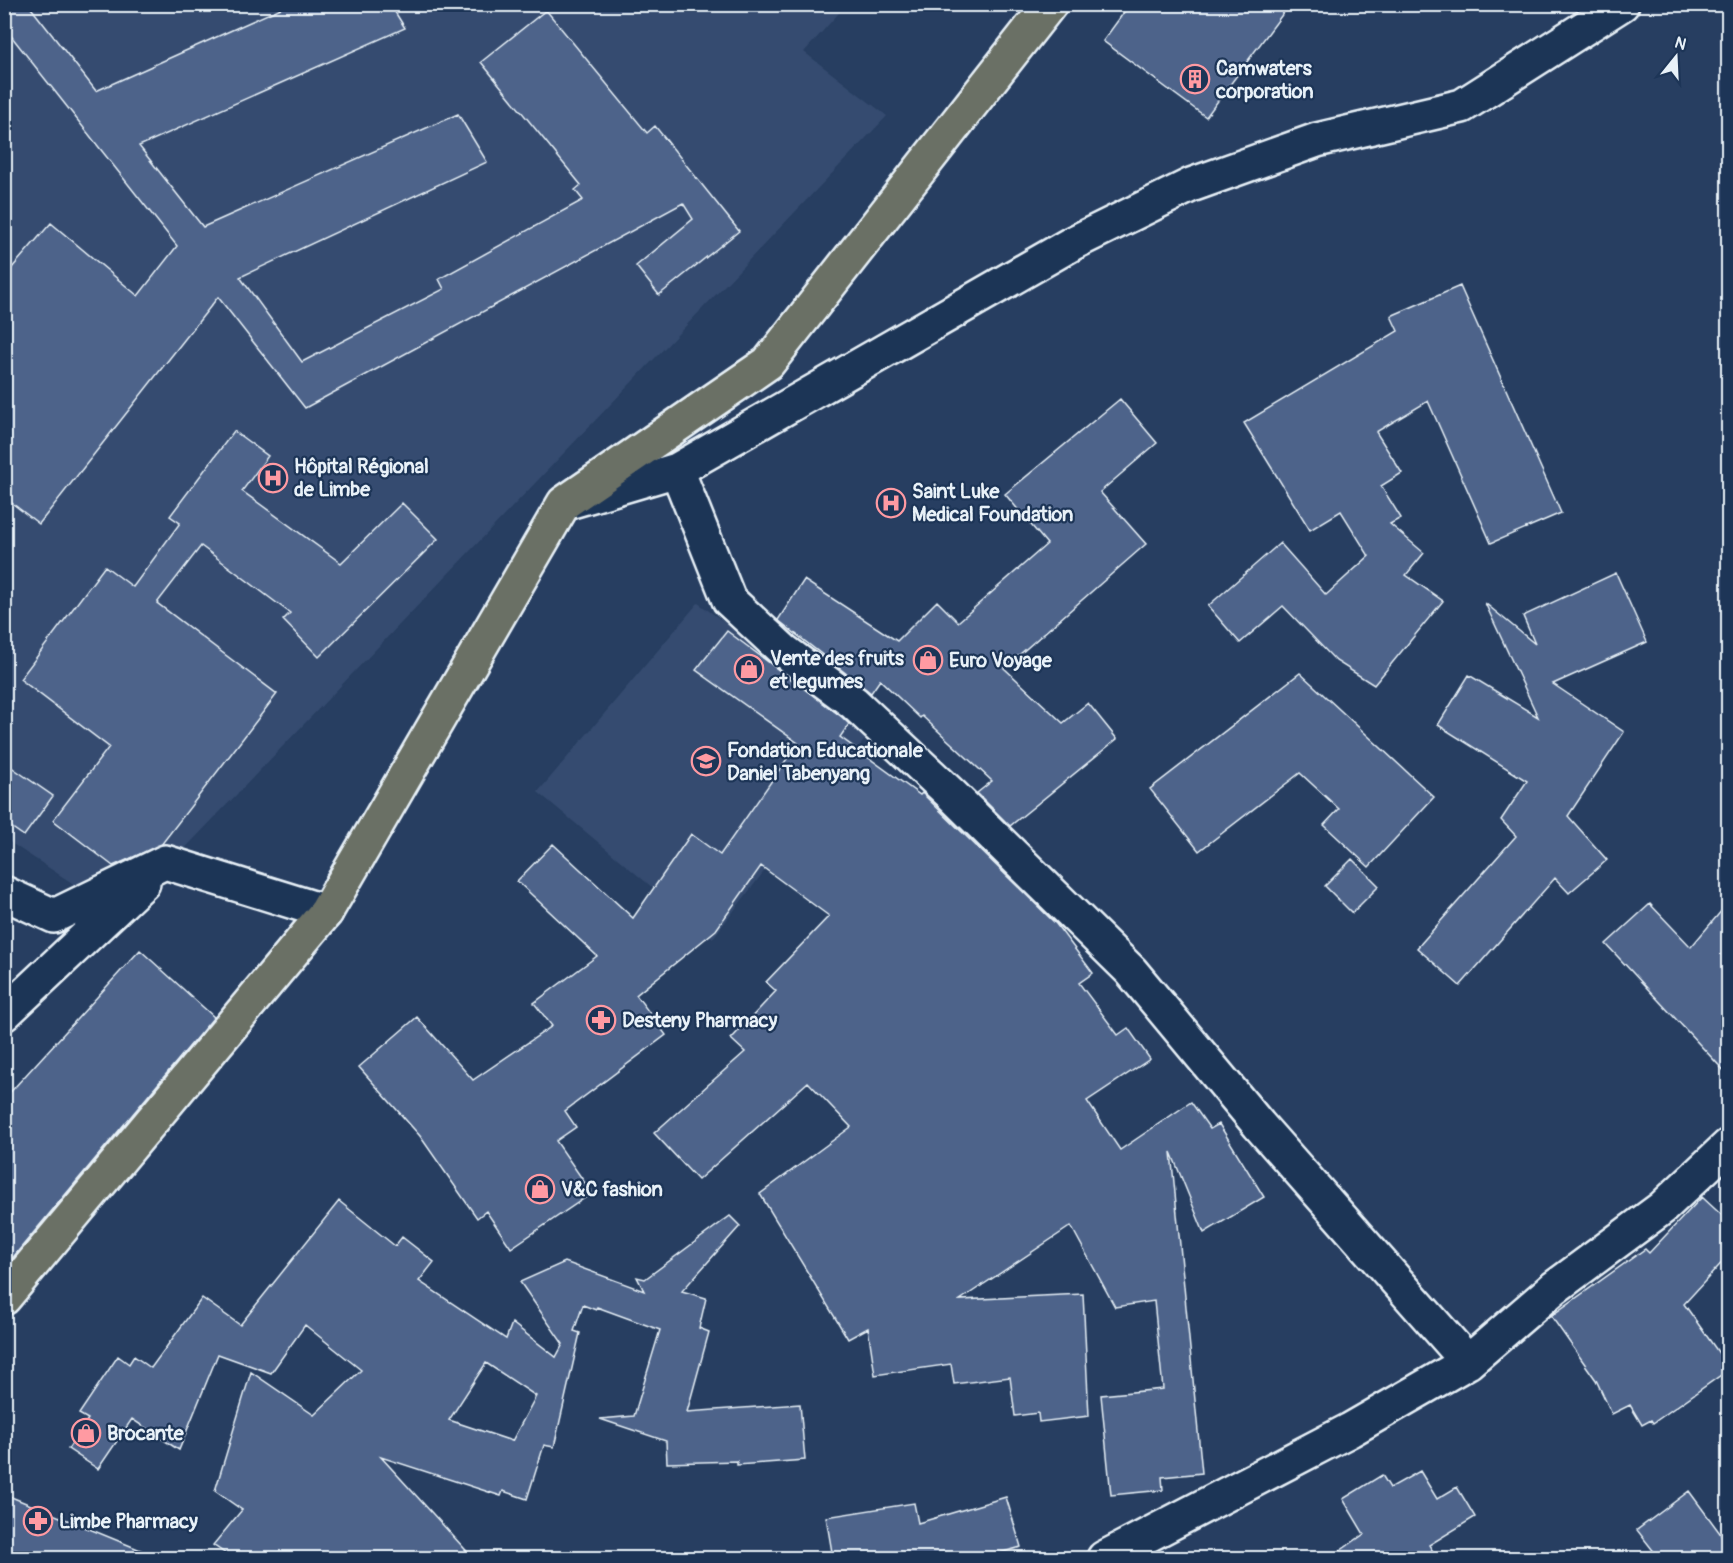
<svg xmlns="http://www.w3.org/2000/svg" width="1733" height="1563" font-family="Pangolin,sans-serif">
<rect width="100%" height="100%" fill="#273e61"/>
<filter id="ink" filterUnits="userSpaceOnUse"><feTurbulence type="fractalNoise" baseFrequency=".0167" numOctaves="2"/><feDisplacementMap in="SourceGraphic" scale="12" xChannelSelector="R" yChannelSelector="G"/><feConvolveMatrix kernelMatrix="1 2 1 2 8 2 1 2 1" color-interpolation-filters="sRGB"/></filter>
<g filter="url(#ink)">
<path fill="#364c70" d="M 4,5 L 846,5 L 804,52 L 887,116 L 121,915 L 5,839 Z
M 698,603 L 872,730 L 713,938 L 538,792 Z"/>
<path fill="#4d648a" stroke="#e8f1f8" stroke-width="1.5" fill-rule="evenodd" d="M 4,4 L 28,4 L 96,91 L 290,4 L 390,4 L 405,28 L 139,146 L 203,227 L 458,114 L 487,162 L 240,277 L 302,362 L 444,289 L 439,279 L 583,200 L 575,190 L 581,185 L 481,62 L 546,10 L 647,133 L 655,126 L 739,231 L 659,295 L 636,266 L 693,219 L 683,203 L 305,408 L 218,297 L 39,524 L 4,497 L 4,277 L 51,223 L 138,296 L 177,246 L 4,27 Z
M 1130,4 L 1290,4 L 1206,117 L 1103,41 Z
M 1460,286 L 1561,513 L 1491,543 L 1428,401 L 1376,432 L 1402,473 L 1381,486 L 1401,518 L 1390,524 L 1424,553 L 1406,575 L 1443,601 L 1374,685 L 1336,661 L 1283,606 L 1240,643 L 1208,606 L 1280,543 L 1326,595 L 1369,556 L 1341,511 L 1310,530 L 1244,423 L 1398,331 L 1391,316 Z
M 1120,399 L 1157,443 L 1100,492 L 1146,544 L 1004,668 L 1063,723 L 1088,703 L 1117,739 L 1010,826 L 977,793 L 992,781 L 922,716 L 920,718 L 880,680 L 871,693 L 778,620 L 804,580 L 897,641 L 937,601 L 958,622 L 1047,544 L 1005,494 Z
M 234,431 L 268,456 L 242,491 L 341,563 L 402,503 L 438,539 L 319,657 L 283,620 L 290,613 L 201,546 L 157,603 L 277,694 L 161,845 L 113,866 L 53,820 L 109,747 L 20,679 L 105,566 L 133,587 L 180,523 L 170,516 Z
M 1616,573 L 1647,642 L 1553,684 L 1624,732 L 1568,816 L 1607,860 L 1569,893 L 1555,878 L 1460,986 L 1417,948 L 1516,836 L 1501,820 L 1527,781 L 1438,725 L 1469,675 L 1538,717 L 1485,603 L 1535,644 L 1523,616 Z
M 727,631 L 842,717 L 849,724 L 840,737 L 920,795 L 922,793 L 1056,924 L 1093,973 L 1079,983 L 1118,1035 L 1128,1028 L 1150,1059 L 1087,1101 L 1120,1150 L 1191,1102 L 1210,1129 L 1219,1124 L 1264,1197 L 1204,1233 L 1171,1152 L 1202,1473 L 1162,1477 L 1163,1490 L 1111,1495 L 1101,1395 L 1163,1389 L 1154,1301 L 1115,1307 L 1071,1226 L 960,1300 L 1083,1294 L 1089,1416 L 1039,1422 L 1038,1413 L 1015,1416 L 1010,1377 L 954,1384 L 951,1364 L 875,1375 L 868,1328 L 848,1339 L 760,1194 L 851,1127 L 808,1082 L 698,1180 L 654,1133 L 745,1052 L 731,1039 L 776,991 L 766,982 L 829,916 L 761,866 L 716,930 L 636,995 L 666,1035 L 565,1111 L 576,1127 L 556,1141 L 592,1193 L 511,1248 L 486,1211 L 477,1218 L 420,1136 L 359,1067 L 417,1017 L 473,1080 L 552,1026 L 534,1003 L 597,956 L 517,881 L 553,844 L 633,918 L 691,834 L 720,855 L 798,743 L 696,670 Z
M 1300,673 L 1434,797 L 1369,867 L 1324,825 L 1339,809 L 1300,773 L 1199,851 L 1150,789 Z
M 4,762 L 53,796 L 24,836 L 4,822 Z
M 1352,859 L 1379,886 L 1352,913 L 1325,886 Z
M 1728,903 L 1728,1075 L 1606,944 L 1650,904 L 1691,947 Z
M 140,950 L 214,1017 L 4,1268 L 4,1099 Z
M 1702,1197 L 1728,1221 L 1728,1256 L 1684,1304 L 1728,1366 L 1728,1370 L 1653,1423 L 1651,1420 L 1642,1425 L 1630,1405 L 1612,1414 L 1596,1380 L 1551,1316 L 1645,1249 L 1649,1253 Z
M 339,1201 L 395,1246 L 402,1237 L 434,1262 L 419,1281 L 506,1339 L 512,1323 L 556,1357 L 563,1344 L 520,1282 L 565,1262 L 644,1291 L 637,1277 L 645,1279 L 730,1216 L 740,1226 L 682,1291 L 706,1298 L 699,1328 L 709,1332 L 687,1412 L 800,1404 L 805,1460 L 737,1465 L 737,1461 L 667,1463 L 666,1441 L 600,1419 L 634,1416 L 660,1330 L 597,1307 L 596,1310 L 583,1305 L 574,1331 L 580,1333 L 554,1447 L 544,1445 L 527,1499 L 503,1491 L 501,1496 L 381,1457 L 473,1558 L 232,1558 L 213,1545 L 242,1510 L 215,1491 L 251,1372 L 314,1415 L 361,1370 L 305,1325 L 271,1373 L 218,1354 L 179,1450 L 132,1419 L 98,1469 L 68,1449 L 88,1419 L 79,1414 L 118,1356 L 129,1364 L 134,1356 L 151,1368 L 202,1298 L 240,1325 ZM 486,1363 L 536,1396 L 512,1441 L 449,1420 Z
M 1420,1471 L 1437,1499 L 1457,1487 L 1475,1517 L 1429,1545 L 1437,1558 L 1330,1558 L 1364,1534 L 1343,1499 L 1382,1475 L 1390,1488 Z
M 1689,1491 L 1728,1544 L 1728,1558 L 1659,1558 L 1637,1530 Z
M 4,1494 L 160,1558 L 4,1558 Z
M 1006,1497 L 1021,1547 L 982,1558 L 833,1558 L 826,1517 L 914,1503 L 918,1523 Z"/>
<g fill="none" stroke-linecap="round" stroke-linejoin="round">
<g stroke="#e8f1f8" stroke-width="38">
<path id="street" d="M 677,470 L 729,600 L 784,651 L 854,703 L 952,795 L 1131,971 L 1259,1125 L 1468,1362
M 572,501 L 677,470 L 1073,243 L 1191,185 L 1317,140 L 1462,106 L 1622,4
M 4,893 L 54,916 L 165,862 L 326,912
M 4,1014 L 143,883
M 1104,1558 L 1350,1430 L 1468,1362 L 1554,1288 L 1662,1208 L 1728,1146"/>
</g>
<g stroke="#e8f1f8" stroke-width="38">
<path id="highway" d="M 4,1298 L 326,912 L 564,503 L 768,363 L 1050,4"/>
</g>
<use href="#street" stroke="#1d3557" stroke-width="33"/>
<use href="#highway" stroke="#6b7065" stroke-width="33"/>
</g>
</g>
<defs>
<g id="building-ring" transform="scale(1.5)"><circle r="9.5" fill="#1d3557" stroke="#ff9aa2" stroke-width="1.5"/><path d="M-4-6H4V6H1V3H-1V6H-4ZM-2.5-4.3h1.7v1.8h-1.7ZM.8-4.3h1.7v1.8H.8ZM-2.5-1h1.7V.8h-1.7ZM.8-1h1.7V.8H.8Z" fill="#ff9aa2"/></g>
<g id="hospital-ring" transform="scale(1.5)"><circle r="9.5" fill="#1d3557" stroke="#ff9aa2" stroke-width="1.5"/><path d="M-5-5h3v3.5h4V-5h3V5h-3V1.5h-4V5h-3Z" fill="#ff9aa2"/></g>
<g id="shop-ring" transform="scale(1.5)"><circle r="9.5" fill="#1d3557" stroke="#ff9aa2" stroke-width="1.5"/><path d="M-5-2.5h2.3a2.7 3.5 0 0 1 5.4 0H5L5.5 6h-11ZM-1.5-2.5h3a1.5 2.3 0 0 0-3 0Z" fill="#ff9aa2"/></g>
<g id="school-ring" transform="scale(1.5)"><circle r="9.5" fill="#1d3557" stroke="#ff9aa2" stroke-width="1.5"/><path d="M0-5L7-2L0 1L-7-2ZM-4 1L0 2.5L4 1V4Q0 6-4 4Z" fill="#ff9aa2"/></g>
<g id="pharmacy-ring" transform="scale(1.5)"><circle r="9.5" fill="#1d3557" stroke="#ff9aa2" stroke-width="1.5"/><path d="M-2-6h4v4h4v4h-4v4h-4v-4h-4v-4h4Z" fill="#ff9aa2"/></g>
</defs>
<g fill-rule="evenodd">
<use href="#building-ring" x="1195" y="79"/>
<use href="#hospital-ring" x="273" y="478"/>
<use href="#hospital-ring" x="891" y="503"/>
<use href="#shop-ring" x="928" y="660"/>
<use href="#shop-ring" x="749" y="669"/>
<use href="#school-ring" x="706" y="761"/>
<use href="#pharmacy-ring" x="601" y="1020"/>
<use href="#shop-ring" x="540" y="1189"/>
<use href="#shop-ring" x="86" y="1433"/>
<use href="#pharmacy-ring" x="38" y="1521"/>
</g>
<g text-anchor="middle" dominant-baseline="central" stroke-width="4.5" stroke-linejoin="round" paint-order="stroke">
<g font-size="20" font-weight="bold" fill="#e8f1f8" stroke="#1d3557" text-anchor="start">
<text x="1216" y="68">Camwaters<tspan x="1216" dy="23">corporation</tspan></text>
<text x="294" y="466">Hôpital Régional<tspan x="294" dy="23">de Limbe</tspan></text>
<text x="912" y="491">Saint Luke<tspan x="912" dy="23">Medical Foundation</tspan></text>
<text x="770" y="658">Vente des fruits<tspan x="770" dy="23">et legumes</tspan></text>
<text x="949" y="660">Euro Voyage</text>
<text x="727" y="750">Fondation Educationale<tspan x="727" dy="23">Daniel Tabenyang</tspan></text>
<text x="622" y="1020">Desteny Pharmacy</text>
<text x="561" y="1189">V&amp;C fashion</text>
<text x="107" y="1433">Brocante</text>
<text x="59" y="1521">Limbe Pharmacy</text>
</g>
</g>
<rect width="1733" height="1563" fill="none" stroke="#1d3557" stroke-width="24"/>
<rect x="12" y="12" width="1709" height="1539" fill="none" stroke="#e8f1f8" stroke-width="2" filter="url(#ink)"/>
<g transform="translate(1676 57) rotate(18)" stroke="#1d3557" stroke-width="4.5" paint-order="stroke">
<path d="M0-4.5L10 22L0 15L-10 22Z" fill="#e8f1f8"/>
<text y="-9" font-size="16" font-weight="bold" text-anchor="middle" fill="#e8f1f8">N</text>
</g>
</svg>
